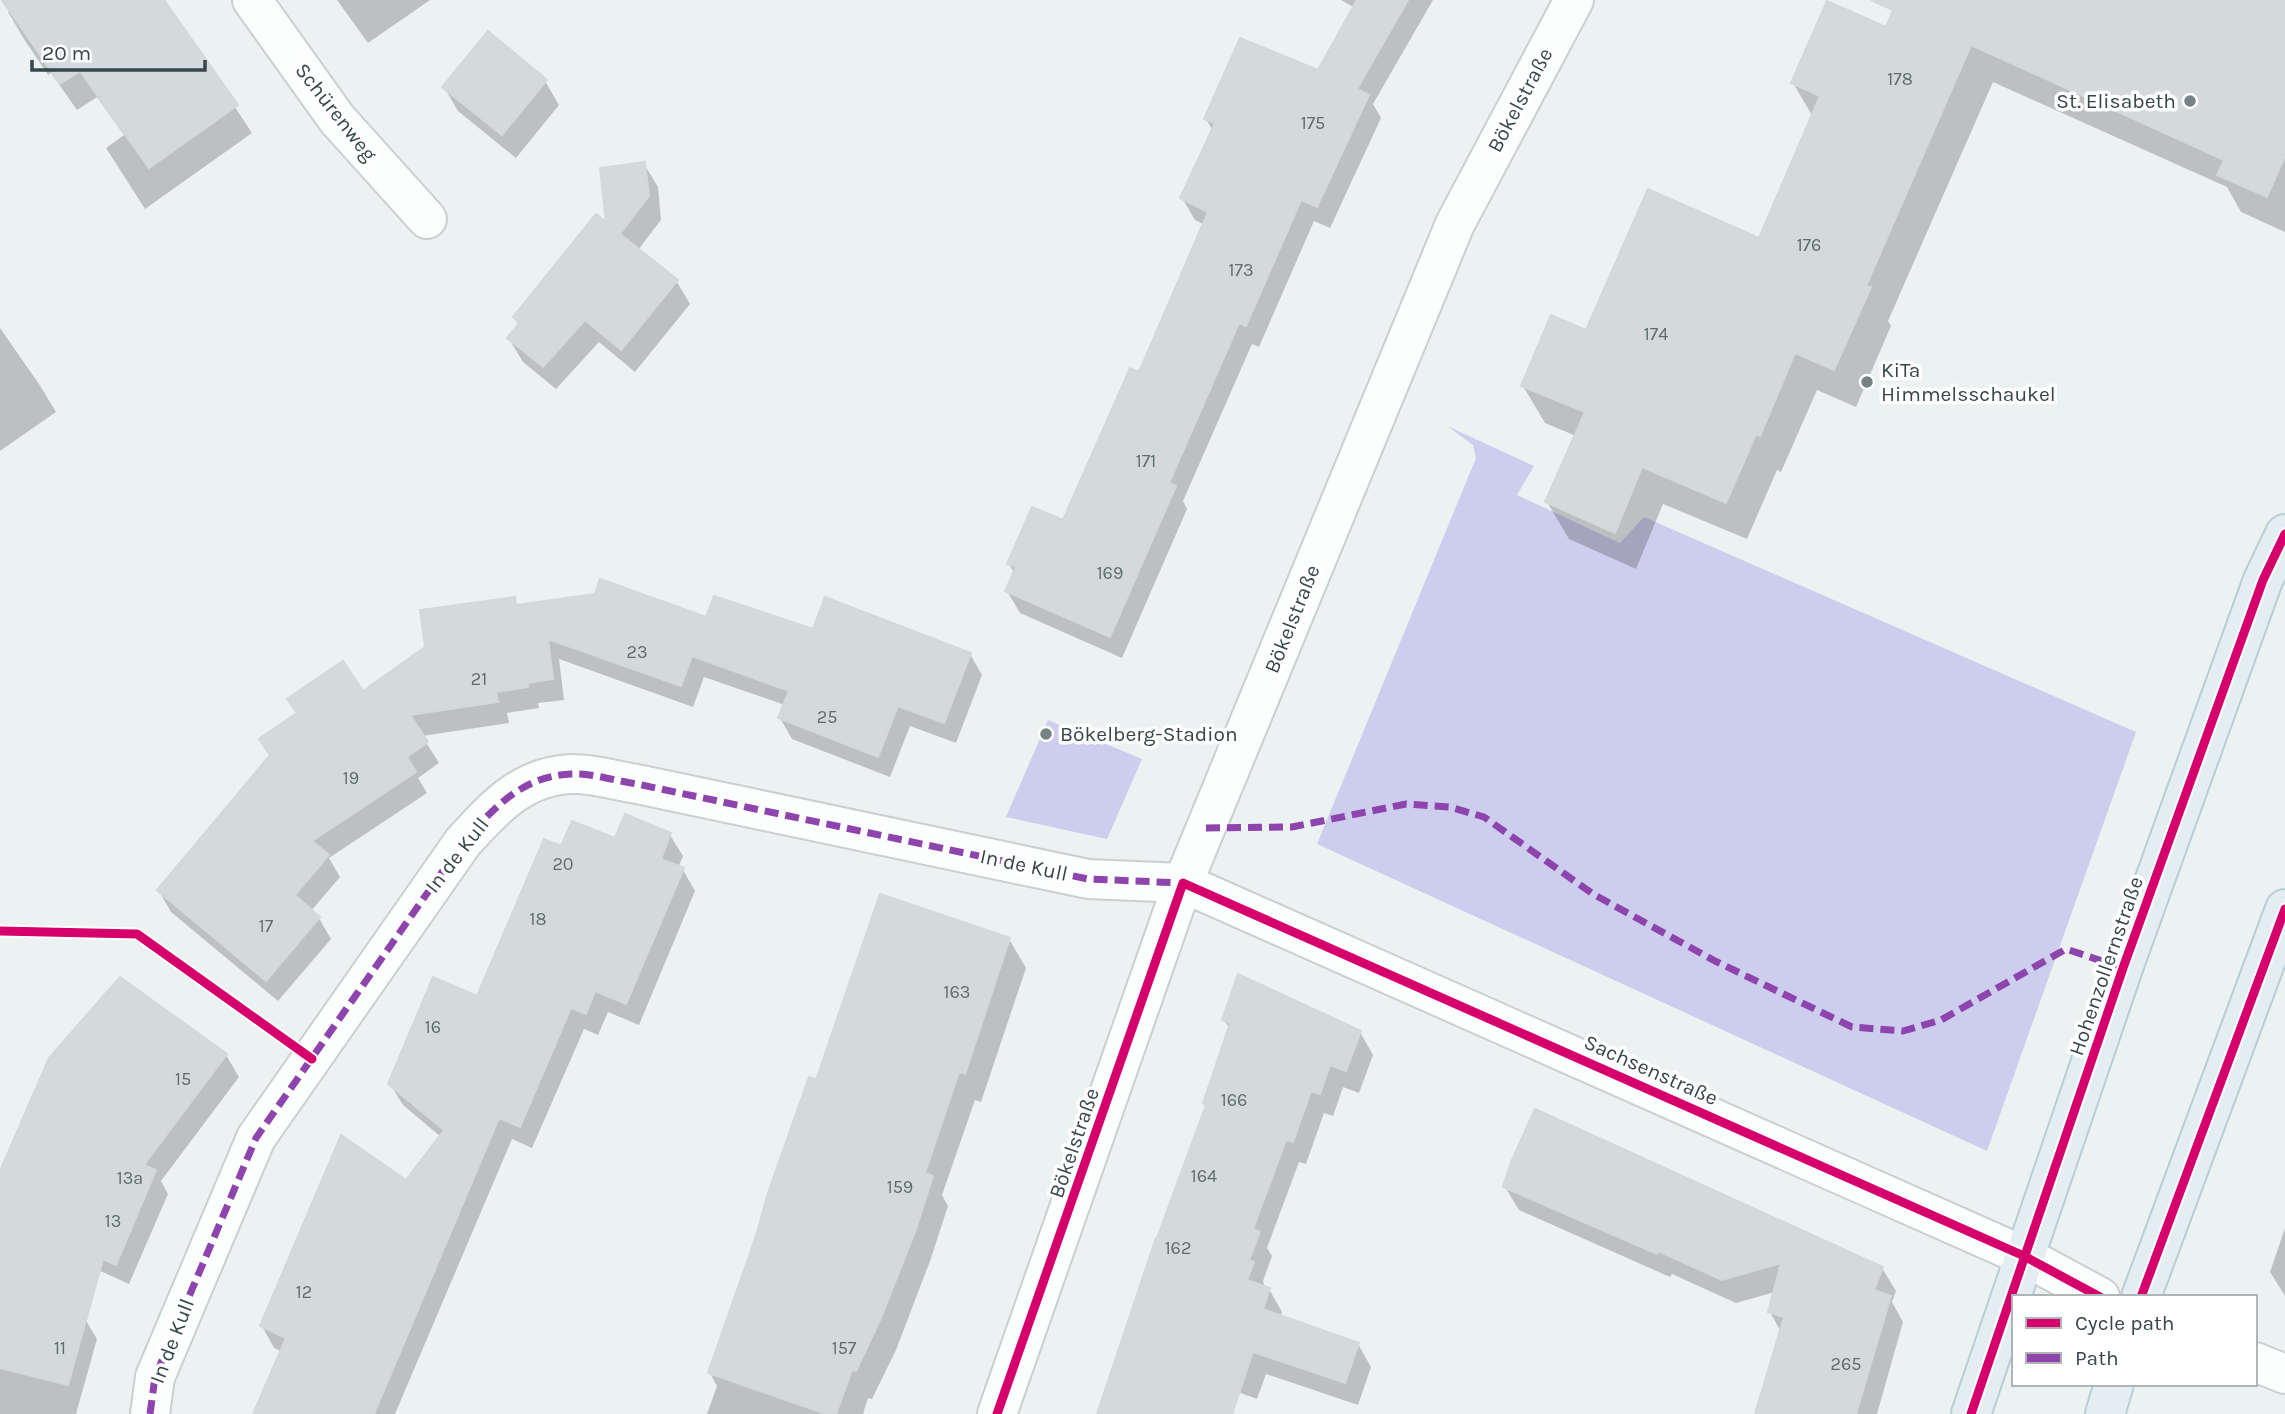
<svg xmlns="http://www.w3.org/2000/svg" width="2285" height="1414" font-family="Karla,sans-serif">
<rect width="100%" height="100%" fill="#ecf1f2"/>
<path fill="#cdceee" d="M 1447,426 L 1534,466 L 1517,495 L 1620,543 L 1644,517 L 2136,732 L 1987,1151 L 1317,844 L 1476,458 L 1473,445 Z
M 1048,720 L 1142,759 L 1107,839 L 1006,817 Z"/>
<path fill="#0003" d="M 13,0 L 155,0 L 212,72 L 252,133 L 145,209 L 106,148 L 124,135 L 97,97 L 77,110 L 51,73 L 48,75 L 24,39 L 8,12 L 17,5 Z
M 337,0 L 430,0 L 368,43 Z
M 1341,0 L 1433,0 L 1373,104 L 1381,118 L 1330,228 L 1314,221 L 1259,347 L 1252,344 L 1183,501 L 1187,509 L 1122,658 L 1020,613 L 1007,591 L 1015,574 L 1009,564 L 1064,522 L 1140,375 L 1205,225 L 1195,220 L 1182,198 L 1213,131 L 1206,119 L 1319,73 L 1355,8 Z
M 1900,0 L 2285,0 L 2285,232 L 2241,212 L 2227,187 L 1993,82 L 1888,321 L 1891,326 L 1856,407 L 1817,390 L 1781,472 L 1777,470 L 1747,539 L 1663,504 L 1636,569 L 1569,539 L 1547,502 L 1576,436 L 1545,423 L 1523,386 L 1587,332 L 1760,240 L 1813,117 L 1793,83 L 1887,29 Z
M 545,81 L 559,105 L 516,158 L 458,111 L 444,87 Z
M 644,164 L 658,187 L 661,220 L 638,250 L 677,282 L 690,304 L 635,372 L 599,342 L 556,389 L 523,362 L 509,339 L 520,325 L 516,317 L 608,226 Z
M 0,328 L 39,384 L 56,412 L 0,451 Z
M 514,598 L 518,607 L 707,619 L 814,631 L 970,654 L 982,675 L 956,743 L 910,726 L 890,777 L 792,739 L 780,718 L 785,705 L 704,677 L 693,707 L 559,659 L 564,700 L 538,703 L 539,708 L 507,713 L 509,723 L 422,736 L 439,763 L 418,778 L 427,793 L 329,858 L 340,877 L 311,911 L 319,918 L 331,939 L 278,1001 L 171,912 L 159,891 L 362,693 Z
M 670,835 L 683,856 L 678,868 L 683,870 L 695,891 L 639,1025 L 608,1012 L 598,1035 L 584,1029 L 532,1148 L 512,1139 L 395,1414 L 256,1414 L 283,1352 L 274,1348 L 262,1326 L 406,1183 L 441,1137 L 403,1105 L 390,1084 L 478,999 L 562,848 Z
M 1009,939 L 1026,968 L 981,1102 L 975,1100 L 942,1195 L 948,1206 L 930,1261 L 896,1350 L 872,1399 L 868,1398 L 863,1414 L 707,1414 L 717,1386 L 710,1373 L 817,1082 Z
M 1224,1020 L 1360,1032 L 1373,1055 L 1359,1093 L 1343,1087 L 1333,1116 L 1324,1113 L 1306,1164 L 1299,1162 L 1267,1248 L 1272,1256 L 1263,1281 L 1265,1288 L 1269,1289 L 1282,1312 L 1280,1317 L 1358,1344 L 1371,1367 L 1358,1405 L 1266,1374 L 1257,1399 L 1235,1391 L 1228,1414 L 1099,1414 L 1207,1107 L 1205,1103 L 1230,1029 Z
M 226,1055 L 239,1077 L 161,1181 L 168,1194 L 129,1284 L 1,1226 L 0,1175 Z
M 1505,1187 L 1882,1268 L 1896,1291 L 1892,1302 L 1903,1322 L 1877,1414 L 1758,1414 L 1781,1332 L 1770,1312 L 1775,1292 L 1736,1303 L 1672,1274 L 1670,1277 L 1519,1210 Z
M 2285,1228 L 2285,1296 L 2270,1272 Z
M 0,1296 L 85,1319 L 97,1339 L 76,1414 L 0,1414 Z"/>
<path fill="#d4dadc" stroke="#d2d9da" stroke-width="2" d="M 2,0 L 164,0 L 238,105 L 149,168 L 80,71 L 60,84 Z
M 1357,0 L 1408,0 L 1357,89 L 1369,95 L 1317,207 L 1301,200 L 1246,326 L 1239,323 L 1169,483 L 1176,486 L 1110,637 L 1005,591 L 1016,567 L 1007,564 L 1032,507 L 1063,520 L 1130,368 L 1139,372 L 1208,212 L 1180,198 L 1215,123 L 1204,119 L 1240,38 L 1318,70 Z
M 1871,0 L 2285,0 L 2285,156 L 2267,197 L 2217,175 L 2224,160 L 1971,45 L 1866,286 L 1871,287 L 1834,370 L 1795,353 L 1760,436 L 1756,434 L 1726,503 L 1642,467 L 1615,533 L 1545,502 L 1585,412 L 1521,386 L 1551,315 L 1586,330 L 1648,189 L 1759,238 L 1820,96 L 1791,83 L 1827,1 L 1886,27 L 1893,10 Z
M 488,31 L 547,80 L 502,135 L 442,87 Z
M 645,162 L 649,196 L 620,234 L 678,280 L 621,350 L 585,320 L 543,367 L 507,338 L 519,323 L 513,317 L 596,214 L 606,222 L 600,168 Z
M 600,579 L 706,617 L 714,596 L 813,629 L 825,597 L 971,653 L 944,723 L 898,706 L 878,757 L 778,718 L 789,691 L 692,656 L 681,686 L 548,639 L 553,679 L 527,683 L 528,687 L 496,692 L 498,702 L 410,715 L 428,742 L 407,757 L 416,772 L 312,841 L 329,855 L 295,895 L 320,917 L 266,981 L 157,890 L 270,755 L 259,739 L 297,713 L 287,699 L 343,661 L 363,691 L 425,647 L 420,610 L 515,597 L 516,605 L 595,594 Z
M 625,814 L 671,833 L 661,859 L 684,868 L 626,1004 L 595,991 L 586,1014 L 571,1008 L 520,1127 L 499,1118 L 374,1414 L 253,1414 L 286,1338 L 260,1326 L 341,1135 L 406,1180 L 444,1130 L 388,1084 L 433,977 L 477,996 L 544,839 L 561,846 L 572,821 L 615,838 Z
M 880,894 L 1010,938 L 965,1074 L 959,1072 L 925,1173 L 933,1176 L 915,1232 L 880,1320 L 856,1371 L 852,1370 L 836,1414 L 826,1414 L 708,1373 L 756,1236 L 768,1193 L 809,1077 L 816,1080 Z
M 1238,974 L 1361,1031 L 1346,1071 L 1330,1065 L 1320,1094 L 1311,1091 L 1293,1142 L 1286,1140 L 1253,1229 L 1260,1232 L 1249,1260 L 1254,1262 L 1247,1280 L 1270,1288 L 1263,1309 L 1359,1343 L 1345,1383 L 1253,1352 L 1232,1414 L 1097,1414 L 1156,1238 L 1157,1238 L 1206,1105 L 1203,1103 L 1230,1023 L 1222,1020 Z
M 120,977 L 227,1054 L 144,1165 L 156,1170 L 116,1265 L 103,1259 L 68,1385 L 0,1368 L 0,1171 L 49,1058 Z
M 1535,1109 L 1883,1267 L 1874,1290 L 1891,1296 L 1856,1414 L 1755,1414 L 1784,1317 L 1768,1312 L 1781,1263 L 1722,1280 L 1658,1251 L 1657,1254 L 1503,1187 L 1511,1162 Z"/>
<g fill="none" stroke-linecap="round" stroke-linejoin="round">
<g stroke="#cacfd0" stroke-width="42">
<path id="street" d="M 252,0 L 337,119 L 427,219
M 2255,1362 L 2285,1374
M 150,1414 L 155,1377 L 256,1138 L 463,842 C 494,808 522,776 571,774 C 592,773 616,781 637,784 L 1088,879 L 1183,883 L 2024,1256 L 2100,1297
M 997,1414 L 1183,883 L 1455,224 L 1574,0"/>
</g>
<g stroke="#b9cdd4" stroke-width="42">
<path id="primary" d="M 2141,1297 L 2285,909
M 1971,1414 L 2123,968 L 2263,580 L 2285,534
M 2105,1414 L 2114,1384"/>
</g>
<use href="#street" stroke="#fcfdfd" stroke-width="38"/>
<use href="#primary" stroke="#e4eef2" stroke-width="38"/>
<path stroke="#8e44ad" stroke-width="7" stroke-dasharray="14 7" stroke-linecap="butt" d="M 1206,828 L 1292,827 L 1406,804 L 1450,807 L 1484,817 L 1593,894 L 1715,961 L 1852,1027 L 1903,1031 L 1941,1020 L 2066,949 L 2123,968
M 150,1414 L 155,1377 L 256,1138 L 463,842 C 494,808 522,776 571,774 C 592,773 616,781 637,784 L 1088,879 L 1183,883"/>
<g stroke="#fff" stroke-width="13">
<path id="cycleway" d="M 0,931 L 137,934 L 312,1059
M 2141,1297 L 2285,909
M 997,1414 L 1183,883 L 2024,1256 L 2100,1297
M 1971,1414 L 2123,968 L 2263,580 L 2285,534"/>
</g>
<use href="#cycleway" stroke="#d6006c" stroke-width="9"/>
</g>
<g fill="#768284" stroke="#fff" stroke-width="2.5">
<circle cx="2190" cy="101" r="7"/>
<circle cx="1867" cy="382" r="7"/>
<circle cx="1046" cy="734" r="7"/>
</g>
<g text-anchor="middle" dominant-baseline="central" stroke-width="7" stroke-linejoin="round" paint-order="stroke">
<g font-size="18" fill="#5f6c6e">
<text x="1900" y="79">178</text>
<text x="1313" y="123">175</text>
<text x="1809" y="245">176</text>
<text x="1241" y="270">173</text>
<text x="1656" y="334">174</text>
<text x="1146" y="461">171</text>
<text x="1110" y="573">169</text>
<text x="637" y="652">23</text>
<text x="479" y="679">21</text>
<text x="827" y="717">25</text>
<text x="351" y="778">19</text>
<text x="563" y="864">20</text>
<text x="538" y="919">18</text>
<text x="266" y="926">17</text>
<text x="957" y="992">163</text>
<text x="433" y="1027">16</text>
<text x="183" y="1079">15</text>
<text x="1234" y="1100">166</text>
<text x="1204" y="1176">164</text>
<text x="130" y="1178">13a</text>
<text x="900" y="1187">159</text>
<text x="113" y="1221">13</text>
<text x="1178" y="1248">162</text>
<text x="304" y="1292">12</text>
<text x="60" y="1348">11</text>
<text x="844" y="1348">157</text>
<text x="1846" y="1364">265</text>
</g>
<g font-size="21" fill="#374649" stroke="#fff">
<text transform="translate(1520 100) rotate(-62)">Bökelstraße</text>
<text transform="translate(336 112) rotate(52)">Schürenweg</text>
<text transform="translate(1292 619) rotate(-68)">Bökelstraße</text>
<text transform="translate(457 855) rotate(-52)">In de Kull</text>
<text transform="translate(1024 865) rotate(12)">In de Kull</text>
<text transform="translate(2106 966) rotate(-71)">Hohenzollernstraße</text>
<text transform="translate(1651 1070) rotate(24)">Sachsenstraße</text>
<text transform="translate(1074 1143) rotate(-71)">Bökelstraße</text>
<text transform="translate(172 1341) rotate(-69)">In de Kull</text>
</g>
<g font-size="21" fill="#374649" stroke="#fff" text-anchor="start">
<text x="2176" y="101" text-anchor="end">St. Elisabeth</text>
<text x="1881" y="370">KiTa<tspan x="1881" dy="24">Himmelsschaukel</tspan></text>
<text x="1060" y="734">Bökelberg-Stadion</text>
</g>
</g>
<rect x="2012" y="1295" width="245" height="91" fill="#ffffff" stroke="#afb5b6" stroke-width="2"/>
<rect x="2026" y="1318" width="35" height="10" fill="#d6006c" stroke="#afb5b6" stroke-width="2"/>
<text x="2075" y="1330" font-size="21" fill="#374649">Cycle path</text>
<rect x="2026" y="1353" width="35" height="10" fill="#8e44ad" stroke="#afb5b6" stroke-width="2"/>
<text x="2075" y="1365" font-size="21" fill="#374649">Path</text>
<path d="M32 60v10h173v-10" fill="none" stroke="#374649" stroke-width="3.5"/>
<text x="42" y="60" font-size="21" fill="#374649" stroke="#ffffff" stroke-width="5" paint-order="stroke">20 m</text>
</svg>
